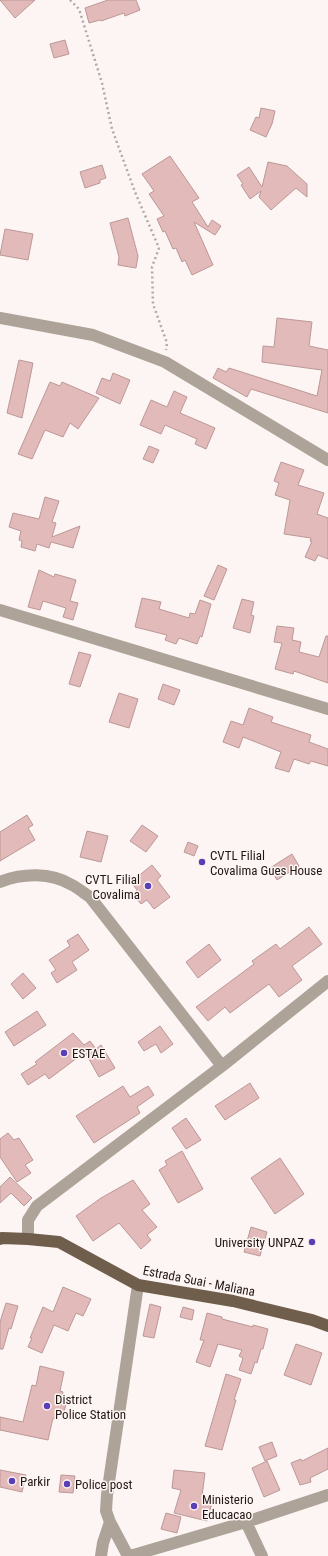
<svg xmlns="http://www.w3.org/2000/svg" width="328" height="1556" font-family="'Roboto Condensed',sans-serif">
<rect width="100%" height="100%" fill="#fcf5f3"/>
<path fill="#e1bab9" stroke="#bc9897" d="M 0,0 L 35,0 L 15,18 Z
M 108,0 L 136,0 L 140,10 L 125,16 L 124,13 L 101,21 L 100,20 L 89,23 L 85,8 Z
M 65,40 L 69,54 L 54,58 L 50,44 Z
M 261,108 L 275,111 L 272,124 L 266,137 L 250,130 L 256,117 L 259,118 Z
M 170,156 L 199,198 L 192,202 L 208,227 L 212,220 L 221,226 L 215,235 L 194,222 L 213,265 L 192,275 L 185,260 L 182,262 L 176,248 L 173,249 L 165,231 L 163,232 L 157,219 L 164,216 L 149,194 L 154,191 L 142,174 Z
M 268,162 L 287,166 L 307,184 L 307,197 L 296,188 L 271,210 L 259,197 L 261,191 L 250,199 L 241,185 L 243,184 L 237,175 L 249,167 L 262,187 Z
M 102,165 L 106,178 L 100,180 L 100,183 L 85,188 L 80,172 Z
M 128,218 L 138,256 L 136,268 L 118,265 L 119,257 L 110,223 Z
M 5,229 L 33,234 L 28,260 L 0,255 Z
M 277,318 L 312,322 L 309,346 L 328,350 L 328,413 L 251,389 L 247,397 L 213,378 L 218,368 L 226,372 L 229,368 L 317,396 L 322,370 L 262,362 L 263,346 L 274,347 Z
M 19,360 L 33,363 L 22,418 L 7,413 Z
M 113,373 L 130,380 L 120,404 L 96,393 L 102,378 L 110,381 Z
M 50,382 L 60,386 L 62,382 L 99,398 L 78,429 L 70,423 L 63,437 L 45,430 L 32,459 L 18,454 Z
M 174,391 L 187,397 L 180,413 L 215,428 L 206,449 L 195,444 L 197,439 L 165,425 L 161,434 L 140,425 L 151,400 L 167,407 Z
M 149,446 L 159,450 L 153,463 L 143,459 Z
M 281,462 L 304,470 L 298,485 L 324,493 L 317,514 L 328,518 L 328,559 L 318,555 L 315,561 L 305,557 L 312,541 L 310,541 L 311,538 L 284,534 L 290,500 L 275,495 L 279,483 L 274,481 Z
M 45,497 L 59,501 L 52,522 L 56,523 L 52,537 L 80,526 L 73,548 L 51,542 L 49,548 L 37,544 L 35,551 L 21,547 L 22,541 L 19,540 L 21,531 L 9,527 L 13,513 L 39,519 Z
M 218,565 L 227,569 L 214,600 L 204,596 Z
M 39,570 L 54,577 L 55,574 L 76,580 L 70,601 L 78,603 L 73,620 L 63,617 L 66,608 L 43,601 L 40,610 L 28,607 Z
M 142,598 L 161,602 L 159,609 L 189,618 L 190,613 L 195,614 L 200,600 L 211,604 L 202,637 L 200,636 L 197,644 L 179,638 L 176,644 L 165,640 L 167,635 L 135,627 Z
M 242,599 L 254,602 L 251,615 L 254,616 L 250,633 L 233,628 Z
M 277,626 L 294,628 L 292,640 L 301,642 L 299,652 L 319,657 L 326,636 L 328,636 L 328,683 L 294,671 L 293,674 L 275,669 L 282,643 L 274,642 Z
M 79,652 L 91,655 L 80,687 L 69,684 Z
M 163,684 L 180,690 L 174,705 L 158,699 Z
M 119,693 L 138,699 L 129,728 L 109,722 Z
M 249,708 L 273,717 L 271,722 L 311,735 L 309,742 L 328,749 L 328,766 L 311,761 L 309,764 L 294,759 L 289,772 L 275,768 L 281,752 L 243,737 L 239,748 L 223,742 L 231,721 L 243,725 Z
M 27,815 L 33,825 L 28,828 L 35,840 L 0,861 L 0,832 Z
M 142,825 L 158,836 L 146,852 L 130,841 Z
M 87,831 L 108,836 L 101,862 L 80,857 Z
M 188,842 L 198,846 L 194,856 L 184,852 Z
M 292,854 L 299,866 L 277,880 L 270,868 Z
M 152,865 L 161,876 L 157,880 L 170,897 L 154,909 L 147,900 L 141,904 L 133,894 L 137,890 L 131,882 Z
M 309,927 L 322,944 L 292,966 L 302,980 L 279,997 L 269,984 L 230,1013 L 225,1007 L 208,1021 L 196,1007 L 254,964 L 252,961 L 276,944 L 280,949 Z
M 78,934 L 89,950 L 72,962 L 77,970 L 57,983 L 51,973 L 56,970 L 49,960 L 70,946 L 67,941 Z
M 209,944 L 221,960 L 198,978 L 186,962 Z
M 23,973 L 36,988 L 23,999 L 11,984 Z
M 37,1011 L 46,1025 L 14,1046 L 5,1032 Z
M 160,1026 L 173,1044 L 161,1053 L 156,1044 L 144,1051 L 138,1042 Z
M 73,1033 L 84,1045 L 90,1041 L 96,1049 L 101,1045 L 115,1068 L 99,1077 L 85,1052 L 49,1079 L 45,1074 L 28,1085 L 21,1074 L 37,1064 L 35,1062 Z
M 250,1083 L 259,1098 L 225,1120 L 215,1106 Z
M 123,1086 L 130,1097 L 148,1086 L 154,1095 L 137,1107 L 140,1113 L 94,1143 L 76,1116 Z
M 186,1118 L 201,1140 L 186,1149 L 172,1128 Z
M 8,1133 L 14,1140 L 19,1138 L 33,1160 L 25,1165 L 31,1173 L 17,1182 L 0,1157 L 0,1139 Z
M 182,1151 L 203,1189 L 178,1203 L 159,1170 L 167,1165 L 165,1161 Z
M 280,1158 L 304,1194 L 275,1214 L 251,1178 Z
M 10,1177 L 32,1198 L 24,1206 L 11,1193 L 0,1203 L 0,1187 Z
M 133,1180 L 150,1204 L 142,1210 L 157,1227 L 147,1235 L 151,1240 L 141,1249 L 119,1223 L 93,1241 L 76,1216 L 101,1198 Z
M 251,1227 L 267,1232 L 260,1256 L 244,1252 Z
M 63,1287 L 91,1299 L 83,1316 L 76,1313 L 68,1331 L 54,1325 L 42,1353 L 28,1347 L 32,1338 L 30,1338 L 43,1307 L 53,1312 Z
M 6,1303 L 18,1306 L 11,1329 L 9,1328 L 3,1349 L 0,1349 L 0,1322 Z
M 150,1304 L 161,1307 L 154,1338 L 143,1336 Z
M 183,1307 L 194,1310 L 192,1320 L 180,1317 Z
M 207,1313 L 222,1317 L 222,1319 L 253,1327 L 253,1325 L 268,1329 L 263,1349 L 261,1349 L 257,1363 L 255,1362 L 251,1374 L 239,1370 L 243,1358 L 239,1356 L 242,1350 L 218,1344 L 210,1367 L 196,1362 L 204,1340 L 200,1340 Z
M 296,1344 L 322,1353 L 311,1385 L 284,1375 Z
M 40,1366 L 64,1372 L 60,1391 L 63,1392 L 62,1399 L 67,1400 L 64,1412 L 59,1411 L 57,1419 L 53,1418 L 48,1440 L 0,1430 L 0,1417 L 23,1422 L 32,1385 L 36,1386 Z
M 226,1374 L 241,1379 L 234,1400 L 236,1400 L 222,1450 L 205,1446 Z
M 272,1442 L 277,1456 L 265,1461 L 259,1447 Z
M 328,1448 L 328,1469 L 310,1478 L 311,1482 L 300,1485 L 291,1463 L 301,1459 L 302,1461 Z
M 267,1461 L 280,1490 L 264,1497 L 252,1468 Z
M 0,1470 L 26,1475 L 22,1492 L 0,1487 Z
M 174,1470 L 205,1473 L 202,1496 L 213,1499 L 207,1521 L 174,1513 L 181,1490 L 172,1488 Z
M 61,1475 L 75,1476 L 73,1493 L 59,1492 Z
M 166,1513 L 181,1517 L 177,1533 L 161,1529 Z"/>
<g fill="none" stroke-linecap="round" stroke-linejoin="round">
<path stroke="#b1a9a6" stroke-width="2.5" stroke-dasharray="2 3" stroke-linecap="butt" d="M 70,0 L 79,9 L 102,83 L 112,129 L 135,192 L 159,248 L 152,267 L 153,304 L 167,343 L 166,350"/>
<path stroke="#aea399" stroke-width="12" d="M 0,318 L 93,335 L 165,362 L 328,460
M 0,610 L 328,709
M 0,882 C 22,873 51,872 72,885 C 78,888 84,893 90,897 L 222,1066
M 28,1239 L 28,1220 L 37,1206 L 222,1066 L 328,981
M 246,1522 L 262,1556
M 101,1556 L 103,1543 L 110,1522
M 128,1556 L 110,1522 L 106,1511 L 107,1495 L 138,1285
M 130,1556 L 246,1522 L 328,1495"/>
<path stroke="#705e4c" stroke-width="12" d="M 0,1239 L 2,1238 L 28,1239 L 59,1242 L 138,1285 L 233,1301 L 312,1320 L 328,1326"/>
</g>
<g fill="#593eb6" stroke="#fcf5f3" stroke-width="1.5">
<circle cx="202" cy="862" r="4"/>
<circle cx="148" cy="886" r="4"/>
<circle cx="64" cy="1053" r="4"/>
<circle cx="312" cy="1242" r="4"/>
<circle cx="47" cy="1406" r="4"/>
<circle cx="12" cy="1481" r="4"/>
<circle cx="67" cy="1484" r="4"/>
<circle cx="194" cy="1506" r="4"/>
</g>
<g text-anchor="middle" dominant-baseline="central" stroke-width="3" stroke-linejoin="round" paint-order="stroke">
<g font-size="13" fill="#231713" stroke="#fcf5f3" text-anchor="start">
<text x="210" y="855">CVTL Filial<tspan x="210" dy="15">Covalima Gues House</tspan></text>
<text x="140" y="879" text-anchor="end">CVTL Filial<tspan x="140" dy="15">Covalima</tspan></text>
<text x="72" y="1053">ESTAE</text>
<text x="304" y="1242" text-anchor="end">University UNPAZ</text>
<text x="55" y="1399">District<tspan x="55" dy="15">Police Station</tspan></text>
<text x="20" y="1481">Parkir</text>
<text x="75" y="1484">Police post</text>
<text x="202" y="1499">Ministerio<tspan x="202" dy="15">Educacao</tspan></text>
</g>
<g font-size="13" fill="#231713" stroke="#fcf5f3">
<text transform="translate(199 1281) rotate(11)">Estrada Suai - Maliana</text>
</g>
</g>
</svg>
